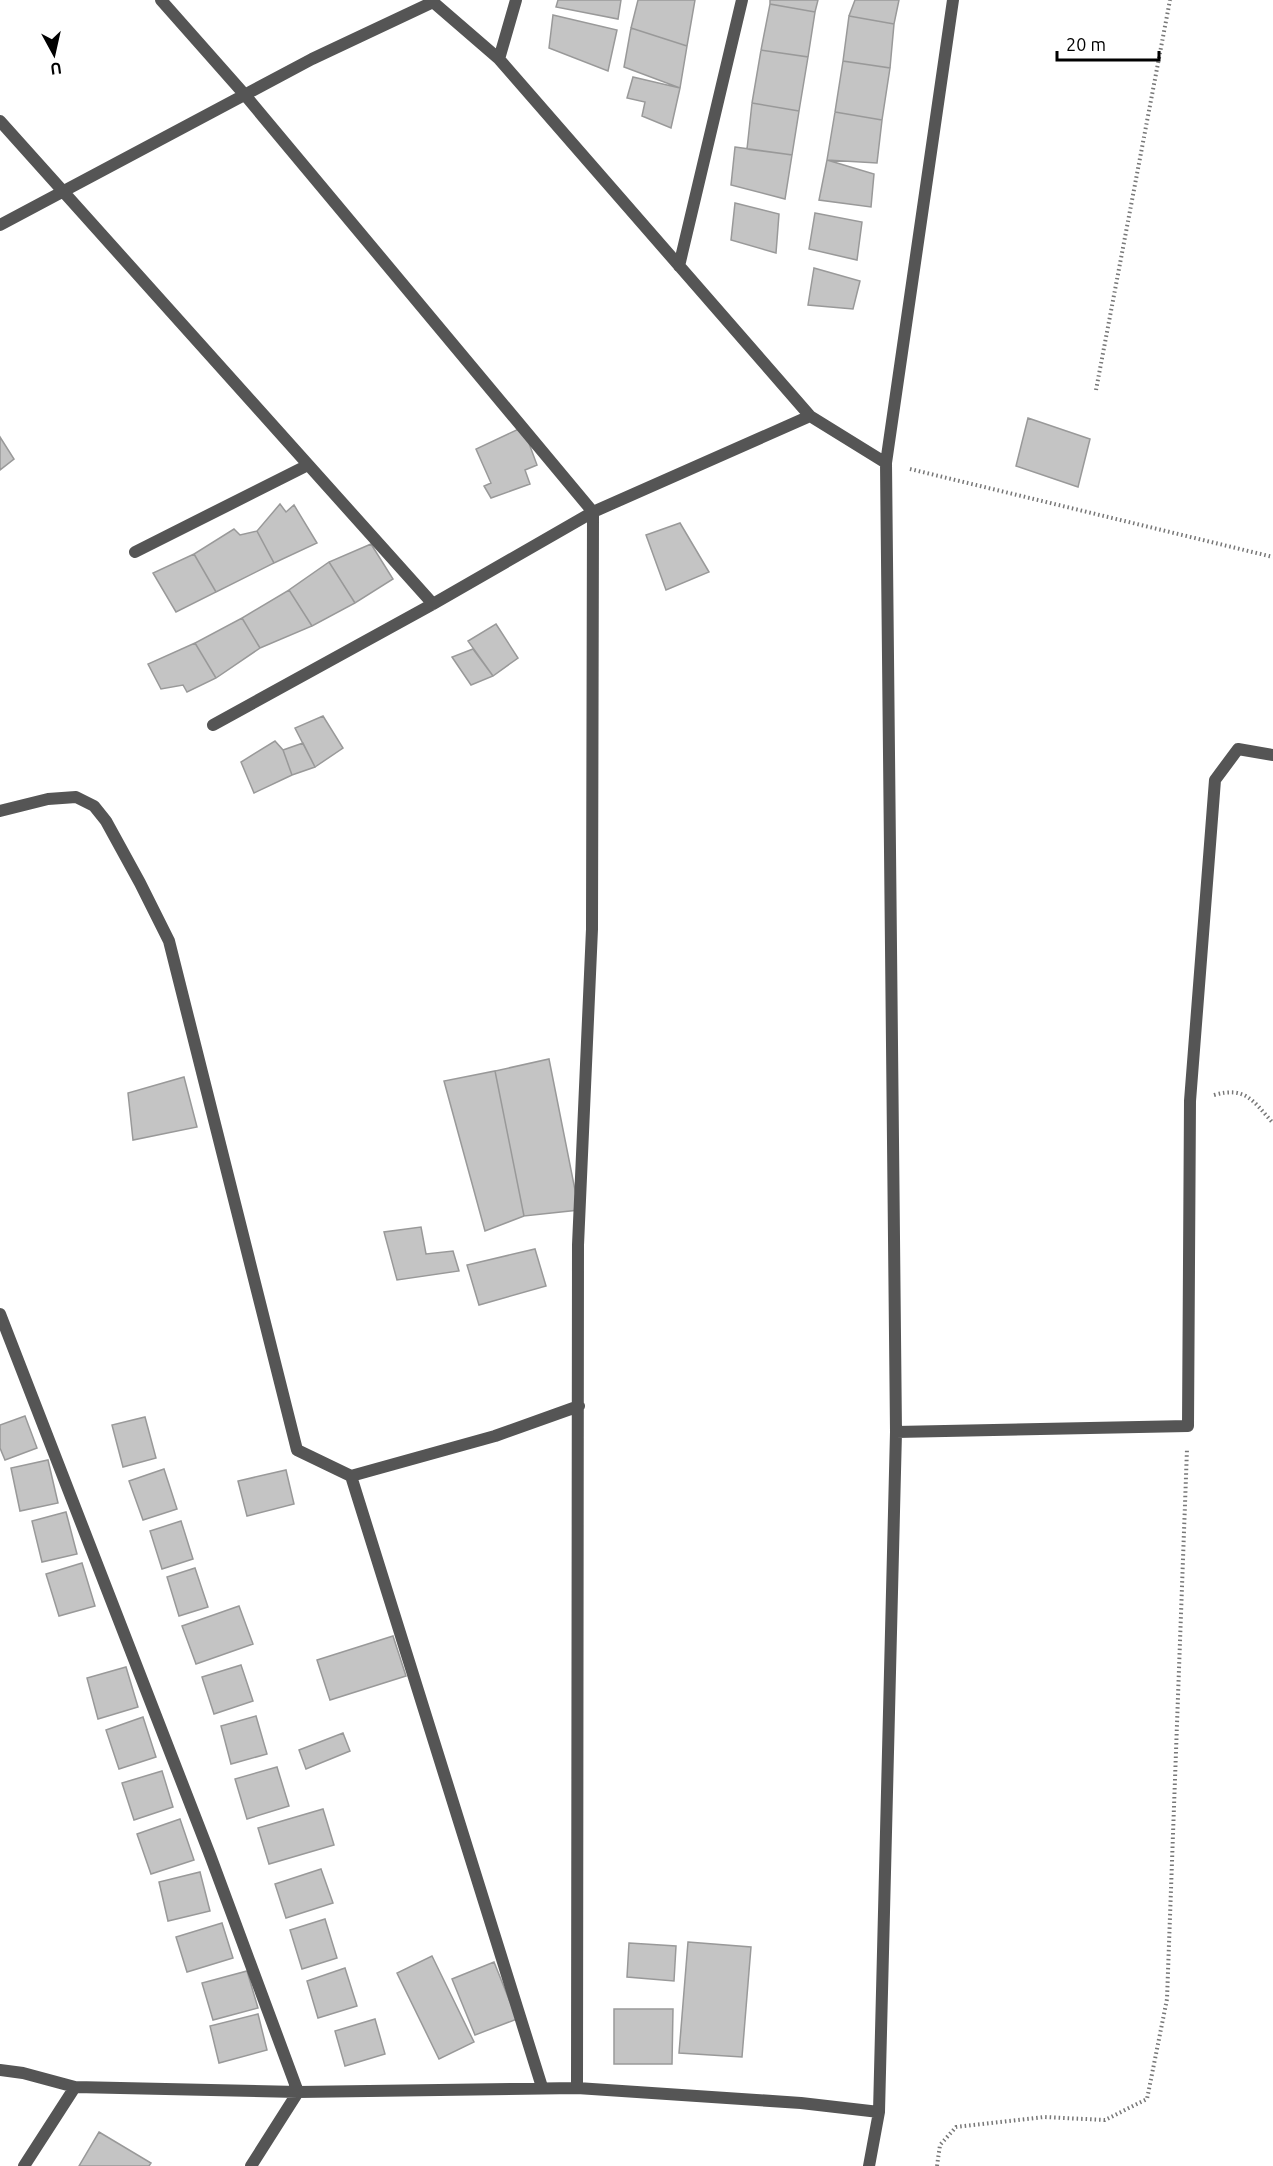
<svg xmlns="http://www.w3.org/2000/svg" width="1273" height="2166" font-family="Ubuntu,sans-serif">
<rect width="100%" height="100%" fill="#fff"/>
<path fill="#c4c4c4" stroke="#999" stroke-width="1.5" d="M 558,0 L 621,0 L 618,19 L 556,7 Z
M 638,0 L 695,0 L 687,46 L 631,28 Z
M 770,0 L 818,0 L 815,12 L 770,4 Z
M 855,0 L 899,0 L 894,24 L 849,16 Z
M 770,4 L 815,12 L 808,57 L 761,50 Z
M 553,15 L 617,30 L 608,71 L 549,48 Z
M 849,16 L 894,24 L 890,68 L 843,61 Z
M 631,28 L 687,46 L 680,88 L 624,67 Z
M 761,50 L 808,57 L 799,111 L 752,103 Z
M 843,61 L 890,68 L 882,120 L 835,112 Z
M 633,77 L 680,88 L 671,128 L 642,116 L 645,102 L 627,98 Z
M 752,103 L 799,111 L 792,155 L 747,149 Z
M 835,112 L 882,120 L 877,163 L 827,160 Z
M 735,147 L 792,155 L 785,199 L 731,185 Z
M 827,160 L 874,174 L 871,207 L 819,200 Z
M 735,203 L 779,214 L 776,253 L 731,240 Z
M 815,213 L 862,222 L 857,260 L 809,249 Z
M 814,268 L 860,281 L 853,309 L 808,305 Z
M 1028,418 L 1090,439 L 1078,487 L 1016,466 Z
M 523,427 L 537,465 L 525,470 L 530,484 L 491,498 L 484,486 L 491,483 L 476,449 Z
M 0,437 L 14,459 L 0,470 Z
M 280,504 L 286,512 L 294,505 L 317,543 L 274,563 L 257,531 Z
M 680,523 L 709,572 L 666,590 L 646,535 Z
M 234,529 L 240,535 L 257,531 L 274,563 L 216,592 L 194,554 Z
M 371,544 L 393,579 L 355,603 L 329,562 Z
M 194,554 L 216,592 L 176,612 L 153,573 Z
M 329,562 L 355,603 L 312,626 L 289,590 Z
M 289,590 L 312,626 L 260,648 L 242,618 Z
M 242,618 L 260,648 L 216,678 L 195,643 Z
M 496,624 L 518,658 L 493,676 L 468,641 Z
M 195,643 L 216,678 L 187,692 L 183,685 L 161,689 L 148,664 Z
M 473,649 L 493,676 L 471,685 L 452,657 Z
M 323,716 L 343,748 L 315,767 L 295,728 Z
M 275,741 L 283,750 L 292,775 L 254,793 L 241,762 Z
M 303,743 L 315,767 L 292,775 L 283,750 Z
M 549,1059 L 579,1210 L 524,1216 L 495,1071 Z
M 495,1071 L 524,1216 L 485,1231 L 444,1081 Z
M 184,1077 L 197,1127 L 133,1140 L 128,1093 Z
M 421,1227 L 426,1254 L 453,1251 L 459,1271 L 397,1280 L 384,1232 Z
M 535,1249 L 546,1286 L 479,1305 L 467,1265 Z
M 25,1416 L 37,1448 L 5,1460 L 0,1448 L 0,1425 Z
M 145,1417 L 156,1458 L 123,1467 L 112,1425 Z
M 48,1460 L 58,1503 L 20,1511 L 11,1468 Z
M 164,1469 L 177,1509 L 143,1520 L 129,1481 Z
M 286,1470 L 294,1504 L 247,1516 L 238,1481 Z
M 66,1512 L 77,1554 L 42,1562 L 32,1521 Z
M 181,1521 L 193,1559 L 162,1569 L 150,1531 Z
M 82,1563 L 95,1606 L 59,1616 L 46,1574 Z
M 195,1568 L 208,1607 L 179,1616 L 167,1577 Z
M 239,1606 L 253,1644 L 196,1664 L 182,1626 Z
M 393,1636 L 406,1676 L 330,1700 L 317,1660 Z
M 241,1665 L 253,1701 L 214,1714 L 202,1677 Z
M 126,1667 L 138,1707 L 98,1719 L 87,1678 Z
M 256,1716 L 267,1754 L 231,1764 L 221,1726 Z
M 143,1717 L 156,1757 L 119,1769 L 106,1730 Z
M 343,1733 L 350,1751 L 306,1769 L 299,1750 Z
M 277,1767 L 289,1806 L 247,1819 L 235,1779 Z
M 162,1771 L 173,1807 L 134,1820 L 122,1783 Z
M 323,1809 L 334,1845 L 269,1864 L 258,1828 Z
M 180,1819 L 194,1860 L 151,1874 L 137,1834 Z
M 321,1869 L 333,1903 L 286,1918 L 275,1884 Z
M 200,1872 L 210,1911 L 168,1921 L 159,1882 Z
M 325,1919 L 337,1958 L 302,1969 L 290,1930 Z
M 222,1923 L 233,1958 L 187,1972 L 176,1937 Z
M 688,1942 L 751,1947 L 742,2057 L 679,2053 Z
M 629,1943 L 676,1946 L 674,1981 L 627,1977 Z
M 432,1956 L 474,2042 L 439,2059 L 397,1973 Z
M 494,1962 L 517,2019 L 475,2035 L 452,1979 Z
M 345,1968 L 357,2006 L 318,2018 L 307,1981 Z
M 247,1971 L 258,2008 L 213,2020 L 202,1983 Z
M 614,2009 L 673,2009 L 672,2064 L 614,2064 Z
M 258,2014 L 267,2050 L 219,2063 L 210,2026 Z
M 375,2019 L 385,2054 L 345,2066 L 335,2031 Z
M 99,2132 L 151,2163 L 149,2166 L 79,2166 Z"/>
<g fill="none" stroke-linecap="round" stroke-linejoin="round">
<path stroke="#777" stroke-width="4" stroke-dasharray="1.5 3" stroke-linecap="butt" d="M 1096,390 L 1170,0
M 910,469 L 1273,557
M 1214,1095 C 1246,1086 1253,1101 1273,1123
M 937,2166 L 940,2145 L 956,2127 L 1044,2117 L 1105,2120 L 1147,2099 L 1167,1999 L 1187,1449"/>
<path stroke="#555" stroke-width="12" d="M 161,0 L 245,95 L 593,512 L 433,604 L 213,725
M 499,59 L 516,0
M 0,121 L 433,604
M 0,225 L 312,59 L 433,2 L 499,59 L 810,416
M 679,266 L 742,0
M 135,552 L 308,465
M 0,811 L 48,799 L 76,797 L 94,806 L 106,821 L 140,883 L 169,941 L 297,1450 L 351,1476 L 542,2087
M 0,1314 L 210,1855 L 298,2092 L 251,2166
M 896,1432 L 1188,1426 L 1190,1101 L 1215,780 L 1238,749 L 1273,755
M 351,1476 L 495,1436 L 579,1406
M 0,2070 L 23,2073 L 75,2087 L 298,2092 L 577,2088 L 801,2103 L 879,2112 L 869,2166
M 577,2088 L 578,1245 L 592,929 L 593,512 L 810,416 L 886,463
M 879,2112 L 896,1432 L 886,463 L 953,0
M 24,2166 L 75,2087"/>
</g>
<g transform="translate(54 54) rotate(172)" stroke="#ffffff" stroke-width="4.5" paint-order="stroke">
<path d="M0-4.5L10 22L0 15L-10 22Z" fill="#000000"/>
<text y="-9" font-size="16" font-weight="bold" text-anchor="middle" fill="#000000">U</text>
</g>
<path d="M1057 51v9h102v-9" fill="none" stroke="#000000" stroke-width="3"/>
<text x="1066" y="51" font-size="18" fill="#000000" stroke="#ffffff" stroke-width="4.5" paint-order="stroke">20 m</text>
</svg>
